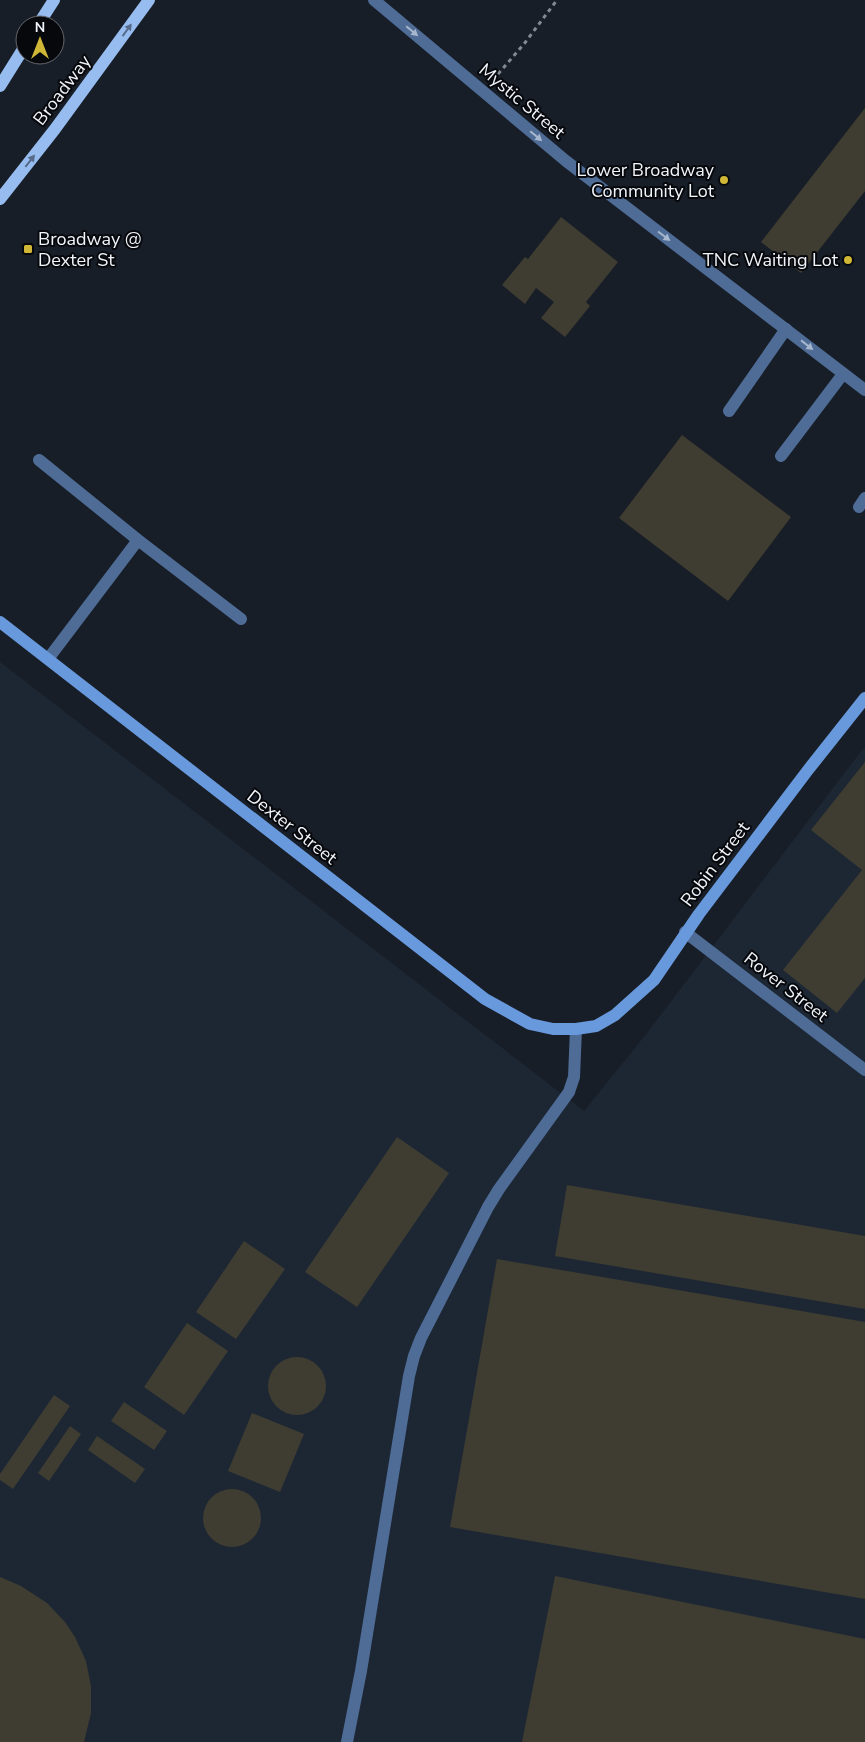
<svg xmlns="http://www.w3.org/2000/svg" width="865" height="1742" font-family="'Nunito Sans',sans-serif">
<rect width="100%" height="100%" fill="#181e27"/>
<path fill="#1d2734" d="M 0,662 L 584,1111 L 647,1033 L 865,746 L 865,1742 L 0,1742 Z"/>
<path fill="#3f3d31" d="M 865,108 L 865,191 L 801,273 L 761,242 Z
M 561,217 L 618,262 L 586,302 L 590,306 L 565,337 L 541,318 L 554,302 L 536,288 L 525,304 L 502,285 L 525,257 L 528,259 Z
M 682,435 L 791,517 L 728,601 L 619,518 Z
M 865,762 L 865,978 L 837,1013 L 783,970 L 862,870 L 811,830 Z
M 397,1137 L 449,1173 L 357,1307 L 305,1272 Z
M 567,1185 L 865,1236 L 865,1309 L 555,1256 Z
M 244,1241 L 285,1269 L 236,1339 L 196,1312 Z
M 497,1259 L 865,1322 L 865,1599 L 450,1527 Z
M 187,1323 L 228,1351 L 184,1415 L 144,1387 Z
M268 1386a29 29 0 1 1 58 0a29 29 0 1 1-58 0Z
M 54,1395 L 70,1406 L 13,1489 L 0,1480 L 0,1474 Z
M 124,1402 L 167,1431 L 154,1450 L 111,1421 Z
M 252,1413 L 304,1434 L 280,1492 L 228,1471 Z
M 70,1426 L 81,1434 L 49,1481 L 38,1473 Z
M 97,1436 L 145,1469 L 135,1483 L 88,1450 Z
M203 1518a29 29 0 1 1 58 0a29 29 0 1 1-58 0Z
M 555,1576 L 865,1639 L 865,1742 L 522,1742 Z
M 0,1577 L 21,1586 L 47,1603 L 65,1622 L 75,1637 L 86,1661 L 91,1686 L 91,1713 L 84,1742 L 0,1742 Z"/>
<g fill="none" stroke-linecap="round" stroke-linejoin="round">
<path stroke="#848991" stroke-width="3" stroke-dasharray="4 4" stroke-linecap="butt" d="M 498,74 L 524,44 L 557,0"/>
<path stroke="#4e6c96" stroke-width="12" d="M 729,411 L 786,329
M 781,456 L 843,374
M 39,460 L 138,540
M 859,507 L 865,498
M 48,659 L 138,540 L 241,619
M 347,1742 L 361,1671 L 409,1376 L 414,1356 L 421,1338 L 488,1207 L 499,1189 L 569,1092 L 574,1077 L 576,1029"/>
<path stroke="#4e6c96" stroke-width="12" d="M 374,0 L 566,161 L 865,390
M 685,932 L 865,1070"/>
<path stroke="#6899dc" stroke-width="12" d="M 0,622 L 485,999 L 530,1024 L 553,1029 L 576,1029 L 596,1026 L 615,1015 L 654,980 L 699,914 L 808,770 L 865,698"/>
<path stroke="#96bcf0" stroke-width="12" d="M 38,25 L 54,0
M 0,86 L 25,46
M 0,199 L 55,129 L 149,0"/>
</g>
<defs><path id="oneway-solid" d="M-6-.8H1V-3.2L6.5 0L1 3.2V.8H-6Z" transform="scale(1.25)"/></defs>
<g fill="#556b89">
<use href="#oneway-solid" transform="translate(127 30) rotate(-54)"/>
<use href="#oneway-solid" transform="translate(30 161) rotate(-52)"/>
</g>
<g fill="#a7b7ce">
<use href="#oneway-solid" transform="translate(412 31) rotate(40)"/>
<use href="#oneway-solid" transform="translate(536 136) rotate(40)"/>
<use href="#oneway-solid" transform="translate(664 236) rotate(37)"/>
<use href="#oneway-solid" transform="translate(807 345) rotate(38)"/>
</g>
<g fill="#d0b736" stroke="#06080c" stroke-width="2">
<circle cx="724" cy="180" r="5"/>
<rect x="23" y="244" width="10" height="10" rx="2.5"/>
<circle cx="848" cy="260" r="5"/>
</g>
<g text-anchor="middle" dominant-baseline="central" stroke-width="4" stroke-linejoin="round" paint-order="stroke">
<g font-size="18" fill="#f0f5fb" stroke="#06080c">
<text transform="translate(62 90) rotate(-53)">Broadway</text>
<text transform="translate(522 101) rotate(40)">Mystic Street</text>
<text transform="translate(292 827) rotate(38)">Dexter Street</text>
<text transform="translate(715 864) rotate(-53)">Robin Street</text>
<text transform="translate(786 987) rotate(38)">Rover Street</text>
</g>
<g font-size="18" fill="#f0f5fb" stroke="#06080c" text-anchor="end">
<text x="714" y="170">Lower Broadway<tspan x="714" dy="21">Community Lot</tspan></text>
<text x="38" y="239" text-anchor="start">Broadway @<tspan x="38" dy="21">Dexter St</tspan></text>
<text x="838" y="260">TNC Waiting Lot</text>
</g>
</g>
<g transform="translate(40 40)"><circle r="24" fill="#06080c" stroke="#64676c"/>
<path d="M0-4L9 19L0 12L-9 19Z" fill="#d0b736"/>
<text y="-8" font-size="14" font-weight="bold" text-anchor="middle" fill="#f0f5fb">N</text>
</g>
</svg>
